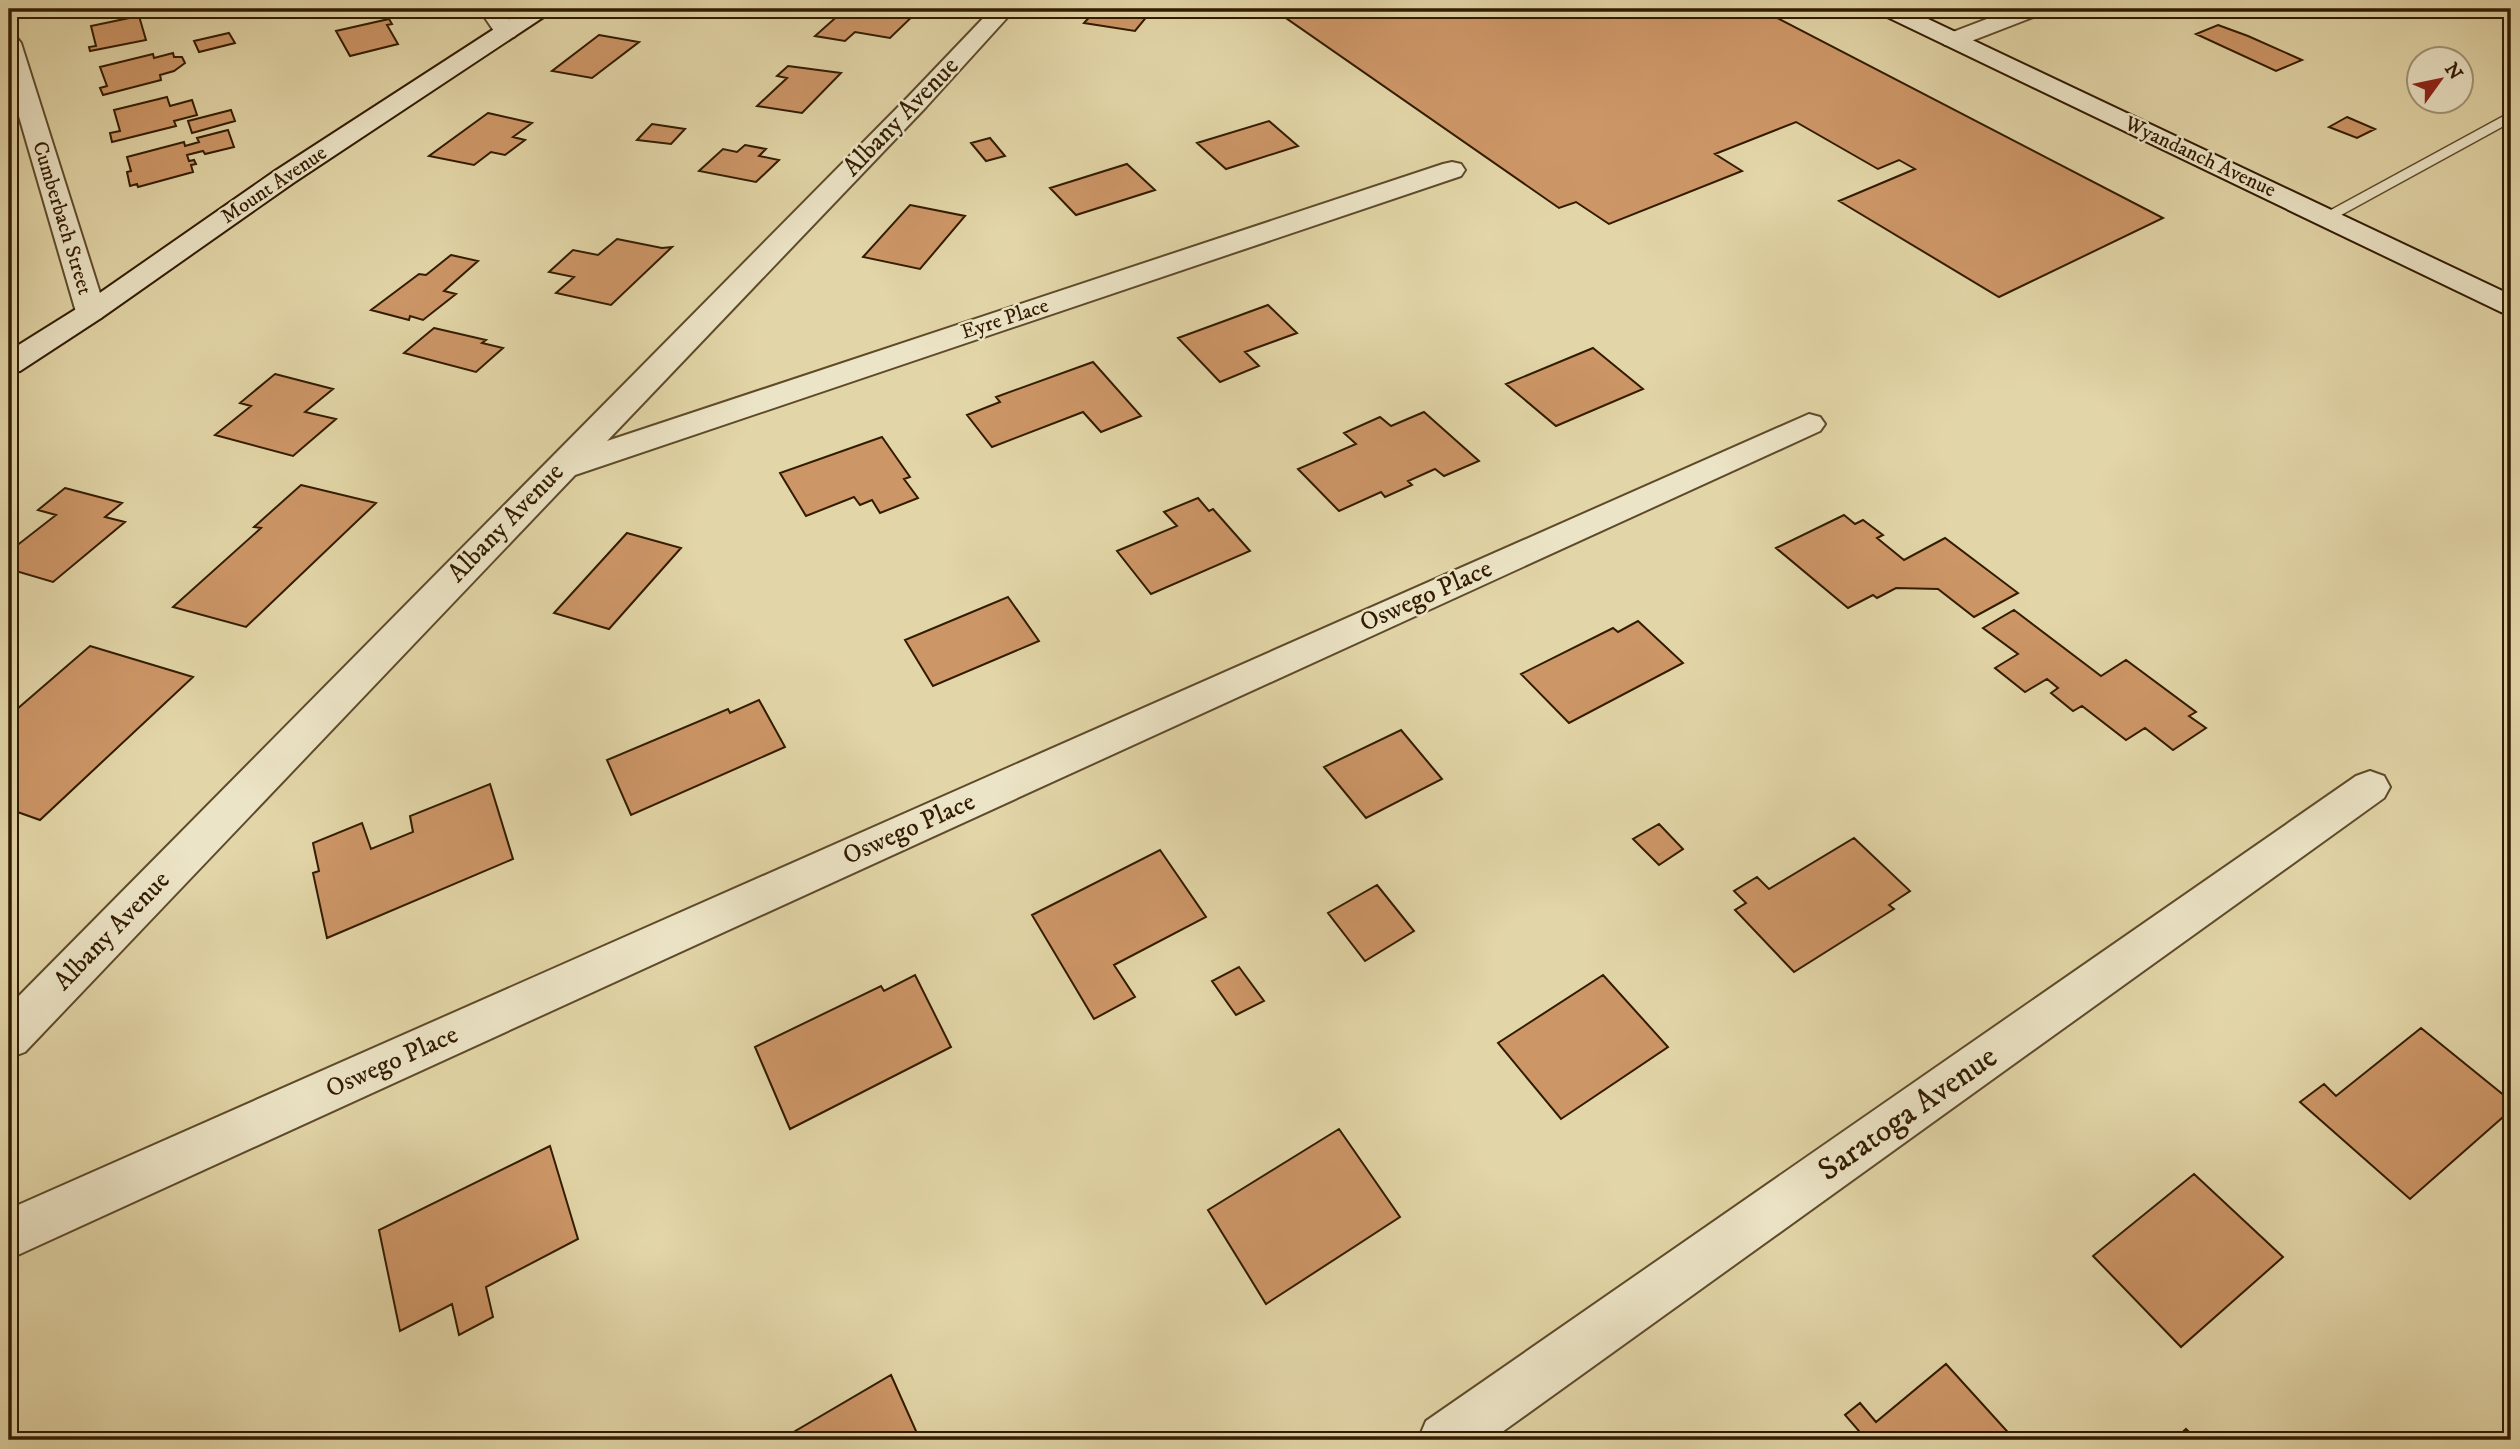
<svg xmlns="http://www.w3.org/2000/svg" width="2520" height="1449" font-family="'IM FELL DW Pica',serif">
<rect width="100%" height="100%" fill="#e2d5a7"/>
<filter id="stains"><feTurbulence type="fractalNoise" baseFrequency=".00286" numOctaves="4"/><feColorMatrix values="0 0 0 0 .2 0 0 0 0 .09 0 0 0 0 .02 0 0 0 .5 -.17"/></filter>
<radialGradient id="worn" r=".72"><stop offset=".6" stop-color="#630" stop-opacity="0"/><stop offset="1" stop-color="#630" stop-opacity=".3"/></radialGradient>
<path fill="#cd9667" stroke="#321b01" stroke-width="2" d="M 324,9 L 361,9 L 328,16 Z
M 863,9 L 920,9 L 890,38 L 855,32 L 845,41 L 815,36 L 842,12 L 857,14 Z
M 1093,9 L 1153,9 L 1135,31 L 1084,23 L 1095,11 Z
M 1273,9 L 1760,9 L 2163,218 L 1999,297 L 1839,201 L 1915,169 L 1899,160 L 1878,169 L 1796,122 L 1715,154 L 1742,171 L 1609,224 L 1576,202 L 1559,208 Z
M 139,16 L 146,40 L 90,51 L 89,47 L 96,46 L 91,26 Z
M 389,19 L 392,24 L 387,25 L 398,44 L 350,56 L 336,31 Z
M 2218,25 L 2248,36 L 2302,60 L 2276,71 L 2196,34 Z
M 229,33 L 235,43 L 199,52 L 194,41 Z
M 599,35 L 639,42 L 592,78 L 552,71 Z
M 173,53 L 174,57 L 182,57 L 185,63 L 174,71 L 160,75 L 161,80 L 103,95 L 100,88 L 107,86 L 100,67 L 153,54 L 154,58 Z
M 788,66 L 841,73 L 802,113 L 757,106 L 787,78 L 777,76 Z
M 167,97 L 170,106 L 192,100 L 197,115 L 174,121 L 176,126 L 112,142 L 110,133 L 120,131 L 114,110 Z
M 231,110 L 235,121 L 192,133 L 188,121 Z
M 488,113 L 532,123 L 513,137 L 525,140 L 505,155 L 491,152 L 474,165 L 429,156 Z
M 2347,117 L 2375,129 L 2357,138 L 2329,127 Z
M 1269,121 L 1298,146 L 1226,169 L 1197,143 Z
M 652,124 L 685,129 L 671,144 L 637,140 Z
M 228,130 L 234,147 L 205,154 L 203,151 L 187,155 L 189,161 L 194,160 L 196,164 L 191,165 L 193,172 L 138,187 L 137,184 L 130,186 L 127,172 L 131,171 L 127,157 L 184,142 L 185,146 L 199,142 L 197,138 Z
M 990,138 L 1005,156 L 986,161 L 971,143 Z
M 745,145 L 766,149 L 759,156 L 779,160 L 756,182 L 699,171 L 723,149 L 737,152 Z
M 1127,164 L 1155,190 L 1076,215 L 1050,188 Z
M 910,205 L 965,216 L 920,269 L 863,257 Z
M 617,239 L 662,248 L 672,247 L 611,305 L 556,293 L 574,277 L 549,272 L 573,250 L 598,255 Z
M 451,255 L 478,261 L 444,291 L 456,294 L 423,320 L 410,316 L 409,320 L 371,310 L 419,274 L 426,275 Z
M 1268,305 L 1297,333 L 1245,352 L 1259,366 L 1220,382 L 1178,338 Z
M 434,328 L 486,340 L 482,343 L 503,348 L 476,372 L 404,353 Z
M 1593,348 L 1643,389 L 1556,426 L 1506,384 Z
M 1093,362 L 1141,416 L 1101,432 L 1083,412 L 992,447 L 967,415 L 1000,402 L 996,397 Z
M 275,374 L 333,389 L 305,412 L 336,419 L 293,456 L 215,435 L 251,406 L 240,403 Z
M 1424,412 L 1479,461 L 1444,476 L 1435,469 L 1408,481 L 1412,485 L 1385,497 L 1381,492 L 1339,511 L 1298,469 L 1356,444 L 1344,433 L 1380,417 L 1391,426 Z
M 882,437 L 910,477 L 904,479 L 918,498 L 880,513 L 872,500 L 860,505 L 854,497 L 806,516 L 780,473 Z
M 301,485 L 376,503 L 246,627 L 173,607 L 261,528 L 254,527 Z
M 65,488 L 122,503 L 105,517 L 125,522 L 53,582 L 9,569 L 9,545 L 15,547 L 56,515 L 38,510 Z
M 1198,498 L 1209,511 L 1213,509 L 1250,551 L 1151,594 L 1117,551 L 1177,526 L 1164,512 Z
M 1844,515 L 1855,524 L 1863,520 L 1883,535 L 1877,538 L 1904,560 L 1945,538 L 2018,593 L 1974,617 L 1938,589 L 1896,588 L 1877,598 L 1873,595 L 1848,608 L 1776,548 Z
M 627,533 L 681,548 L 609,629 L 554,613 Z
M 1008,597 L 1039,641 L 933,686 L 905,640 Z
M 2014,610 L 2101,676 L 2126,660 L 2196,712 L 2189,716 L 2206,728 L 2173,750 L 2145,728 L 2126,740 L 2082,706 L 2073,711 L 2051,693 L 2058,688 L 2047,679 L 2025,692 L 1995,668 L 2018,654 L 1983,628 Z
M 1638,621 L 1683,663 L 1569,723 L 1521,674 L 1613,628 L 1618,632 Z
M 90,646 L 193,677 L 40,820 L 9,809 L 9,716 Z
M 759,700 L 785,747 L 631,815 L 607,760 L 728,709 L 730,713 Z
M 1401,730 L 1442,779 L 1366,818 L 1324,767 Z
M 490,784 L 513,859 L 327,938 L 313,873 L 319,871 L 313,843 L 362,823 L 371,849 L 413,832 L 410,816 Z
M 1659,824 L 1683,849 L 1659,865 L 1633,839 Z
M 1854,838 L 1910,891 L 1889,905 L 1894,909 L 1794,972 L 1735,910 L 1746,903 L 1734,891 L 1757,877 L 1769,889 Z
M 1160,850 L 1206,917 L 1114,965 L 1135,997 L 1094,1019 L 1032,915 Z
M 1377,885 L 1414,931 L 1365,961 L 1328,913 Z
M 1239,967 L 1264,1001 L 1236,1015 L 1212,981 Z
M 915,975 L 951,1047 L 790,1129 L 755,1047 L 881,986 L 884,991 Z
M 1603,975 L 1668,1047 L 1561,1119 L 1498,1043 Z
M 2421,1028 L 2511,1101 L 2511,1110 L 2410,1199 L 2300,1102 L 2324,1084 L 2336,1096 Z
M 1339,1129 L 1400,1217 L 1266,1304 L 1208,1210 Z
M 550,1146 L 578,1239 L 486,1287 L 493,1317 L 459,1335 L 452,1304 L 400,1331 L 379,1230 Z
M 2194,1174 L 2283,1257 L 2181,1347 L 2093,1256 Z
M 1946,1364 L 2015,1440 L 1847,1440 L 1859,1431 L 1845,1415 L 1860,1403 L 1876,1422 Z
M 891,1375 L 920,1440 L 780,1440 Z
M 2186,1429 L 2197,1440 L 2174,1440 Z"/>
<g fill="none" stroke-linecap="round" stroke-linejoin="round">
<g stroke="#5e4a2a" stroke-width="3">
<path id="lane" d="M 2511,112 L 2511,122 L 2332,220 L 2326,222 L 2318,217 Z"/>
</g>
<g stroke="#5e4a2a" stroke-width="4">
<path id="street" d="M 479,9 L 501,9 L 518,32 L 514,37 L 498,37 Z
M 992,9 L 1015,9 L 926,107 L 607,441 L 1443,164 L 1452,162 L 1461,164 L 1465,170 L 1461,176 L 575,475 L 25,1052 L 9,1058 L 9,1006 L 908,97 Z
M 2013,9 L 2044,9 L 2041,14 L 1961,45 L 1945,45 L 1941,40 L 1945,35 Z
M 9,36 L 17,38 L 21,43 L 106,312 L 101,318 L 91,321 L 81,318 L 76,312 L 9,82 Z
M 1809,414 L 1820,417 L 1825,424 L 1820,431 L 9,1259 L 9,1209 Z
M 2370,771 L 2384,776 L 2390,787 L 2384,798 L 1491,1440 L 1418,1440 L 1426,1421 L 2356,776 Z"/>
</g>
<g stroke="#321b01" stroke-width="4">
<path id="secondary" d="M 525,9 L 551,9 L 548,14 L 293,183 L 101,318 L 20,371 L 9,373 L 9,351 L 81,306 L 275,171 Z
M 1878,9 L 1907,9 L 2511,295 L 2511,315 L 2501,312 L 1881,14 Z"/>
</g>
<use href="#lane" fill="#ece4c6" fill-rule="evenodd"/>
<use href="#street" fill="#ece4c6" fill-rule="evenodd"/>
<use href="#secondary" fill="#ece4c6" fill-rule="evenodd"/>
</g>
<g text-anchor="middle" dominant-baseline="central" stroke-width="5" stroke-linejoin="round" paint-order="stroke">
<g font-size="21" fill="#321b01" stroke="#ece4c6">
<text transform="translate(2200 157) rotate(25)">Wyandanch Avenue</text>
<text transform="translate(274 185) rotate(-34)">Mount Avenue</text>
<text transform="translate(62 218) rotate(73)">Cumberbach Street</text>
<text transform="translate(1005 319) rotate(-18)">Eyre Place</text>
</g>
<g font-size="26" fill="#321b01" stroke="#ece4c6">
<text transform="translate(901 117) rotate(-46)">Albany Avenue</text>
<text transform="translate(506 523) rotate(-46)">Albany Avenue</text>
<text transform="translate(1426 596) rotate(-24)">Oswego Place</text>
<text transform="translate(909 829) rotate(-24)">Oswego Place</text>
<text transform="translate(112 931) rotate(-46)">Albany Avenue</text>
<text transform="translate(392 1062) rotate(-24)">Oswego Place</text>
</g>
<g font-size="32" fill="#321b01" stroke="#ece4c6">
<text transform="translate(1908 1114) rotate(-35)">Saratoga Avenue</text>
</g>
</g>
<rect width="2520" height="1449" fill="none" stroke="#e2d5a7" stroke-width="35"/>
<rect x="10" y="10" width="2499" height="1428" fill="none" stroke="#321b01" stroke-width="3.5"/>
<rect x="18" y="18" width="2485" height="1414" fill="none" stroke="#321b01" stroke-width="2"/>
<g transform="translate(2440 80) rotate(57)"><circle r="33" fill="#ece4c6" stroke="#a29477" stroke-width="2"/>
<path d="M0-5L12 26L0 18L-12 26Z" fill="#8f2418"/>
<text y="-10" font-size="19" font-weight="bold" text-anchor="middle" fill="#321b01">N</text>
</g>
<rect width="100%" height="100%" filter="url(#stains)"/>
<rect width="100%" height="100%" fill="url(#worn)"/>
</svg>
